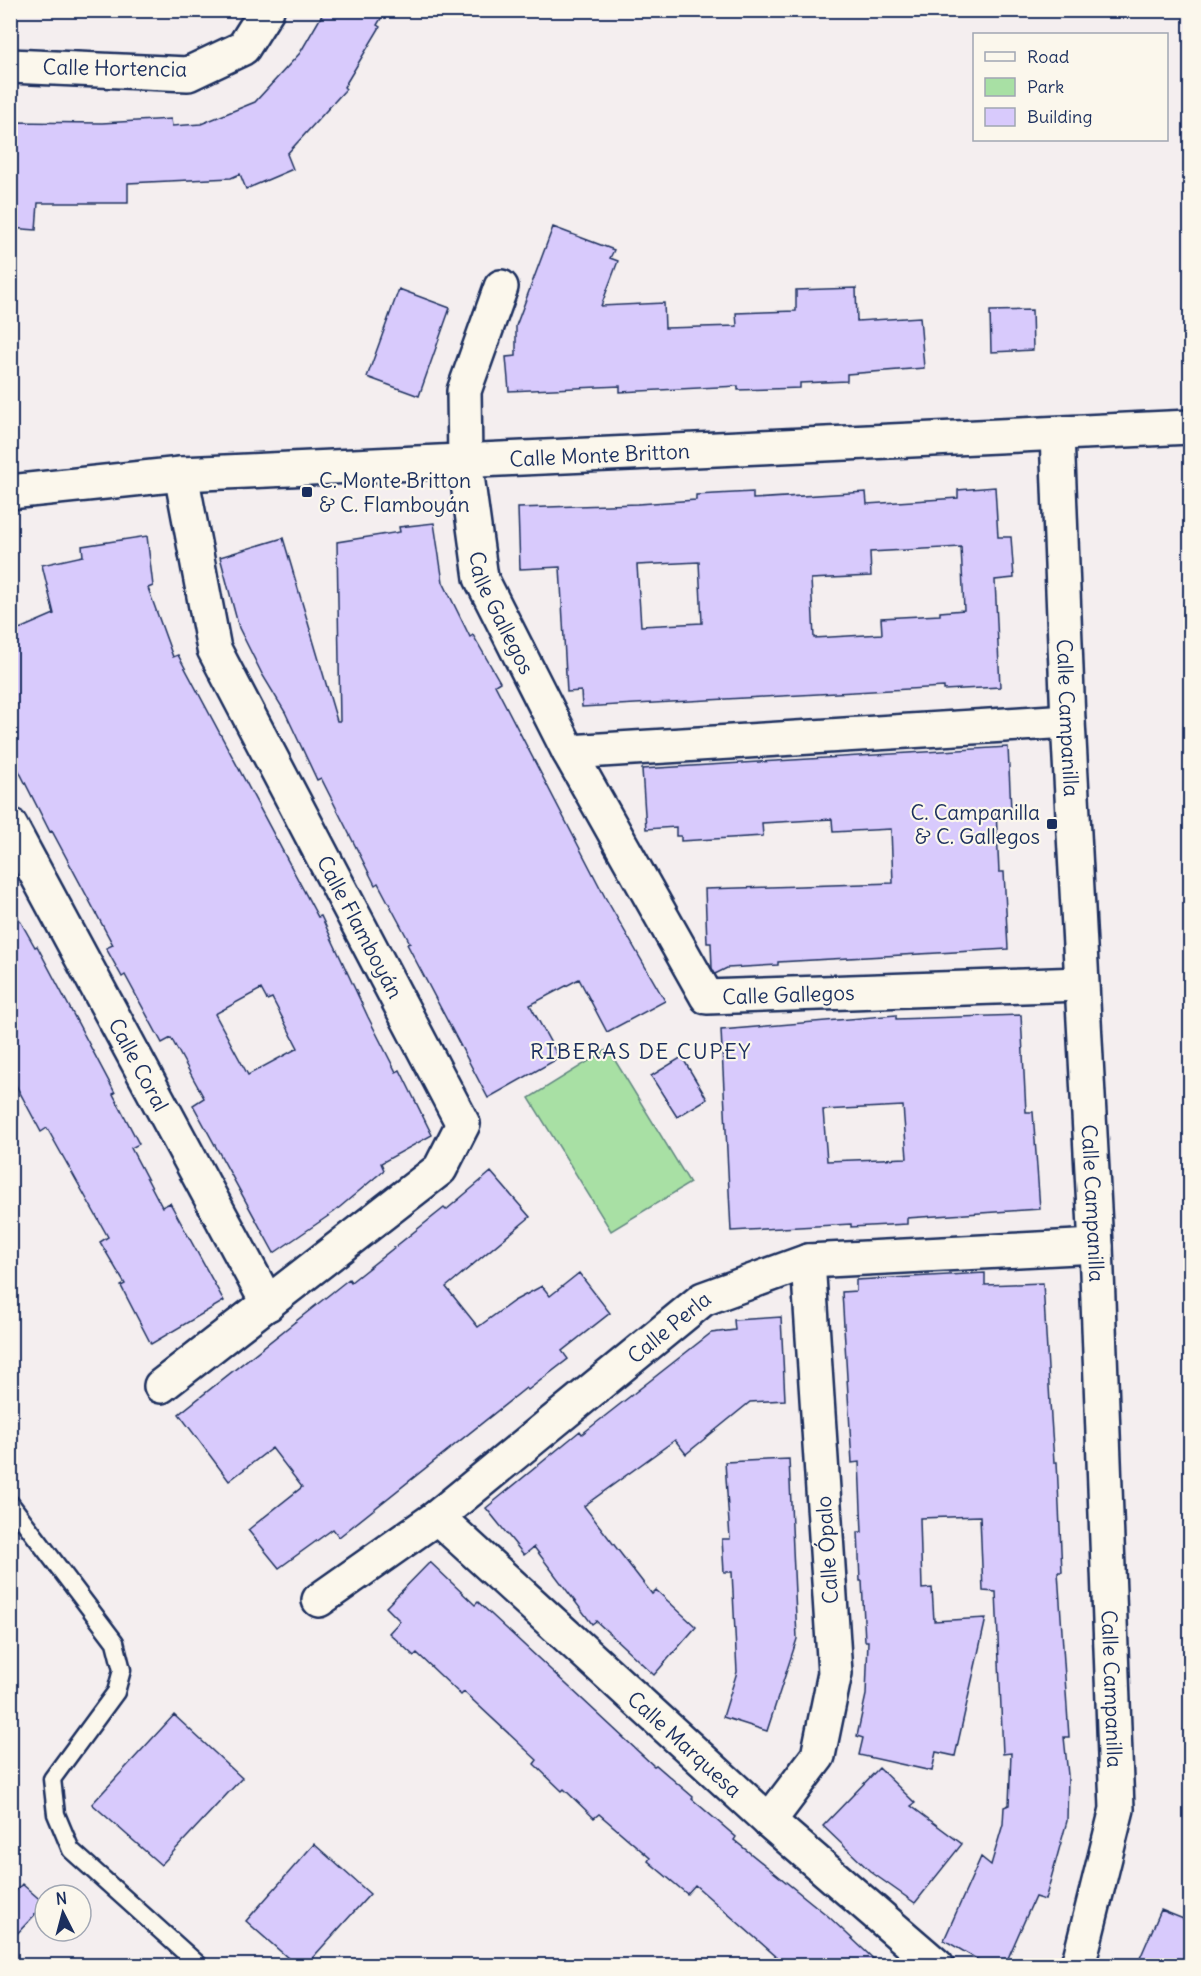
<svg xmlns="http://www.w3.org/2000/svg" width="1201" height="1976" font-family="Delius,sans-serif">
<rect width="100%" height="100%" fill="#f4eeef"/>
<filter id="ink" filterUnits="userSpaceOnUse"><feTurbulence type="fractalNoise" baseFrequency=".0167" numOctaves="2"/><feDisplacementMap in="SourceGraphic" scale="12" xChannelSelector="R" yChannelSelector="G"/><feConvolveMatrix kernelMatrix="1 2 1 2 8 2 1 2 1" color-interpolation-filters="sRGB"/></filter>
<g filter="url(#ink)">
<path fill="#a8e0a4" stroke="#628881" stroke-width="1.5" d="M 608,1049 L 690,1183 L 611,1231 L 529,1098 Z"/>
<path fill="#d8cafc" stroke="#1b2f5e" stroke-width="1.5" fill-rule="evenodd" d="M 325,10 L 386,10 L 377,25 L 380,27 L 344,87 L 346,89 L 287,154 L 293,169 L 246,189 L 240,174 L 231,178 L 128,183 L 128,203 L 38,203 L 36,230 L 10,228 L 10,122 L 102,123 L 171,119 L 172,126 L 201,124 L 255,102 L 300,53 Z
M 553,227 L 614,250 L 610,258 L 618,261 L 601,306 L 664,303 L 665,328 L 737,326 L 736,313 L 796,311 L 796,290 L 856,288 L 857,321 L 920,317 L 924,368 L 847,374 L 847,381 L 800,383 L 800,388 L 738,390 L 738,386 L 620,392 L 620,386 L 509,391 L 506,357 L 516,356 L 516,326 Z
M 399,289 L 450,308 L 419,396 L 367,377 Z
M 1032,310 L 1033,350 L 991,352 L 990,311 Z
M 995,487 L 998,537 L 1011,537 L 1014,578 L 995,580 L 1000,687 L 944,690 L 944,687 L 582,707 L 581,691 L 567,692 L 560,567 L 520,569 L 518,508 L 638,504 L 696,500 L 696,495 L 753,492 L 753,499 L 866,492 L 867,504 L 958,498 L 958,490 ZM 961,547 L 964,610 L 940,612 L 940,615 L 881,618 L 882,634 L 814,638 L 811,579 L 871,576 L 870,552 ZM 699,562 L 702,623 L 641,626 L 637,565 Z
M 434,523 L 443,582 L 470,637 L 473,635 L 500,682 L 495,685 L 605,897 L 665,1001 L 607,1032 L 579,979 L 530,1005 L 559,1058 L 488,1098 L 407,944 L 410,943 L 378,883 L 375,885 L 321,778 L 317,780 L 285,712 L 262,674 L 239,628 L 220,557 L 283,538 L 337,721 L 340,721 L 337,542 L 400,532 L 399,527 Z
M 147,536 L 153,586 L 148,588 L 173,657 L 178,655 L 318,917 L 321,916 L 368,1017 L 396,1072 L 400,1070 L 432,1135 L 381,1163 L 384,1170 L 334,1212 L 274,1253 L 193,1105 L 204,1098 L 171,1038 L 162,1043 L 125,975 L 122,977 L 106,948 L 113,945 L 52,831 L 50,832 L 10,753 L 10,633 L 54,614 L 42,565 L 83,556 L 82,546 ZM 261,989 L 267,1000 L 272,998 L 298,1048 L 248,1075 L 215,1014 Z
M 1008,747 L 1011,810 L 996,811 L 999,872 L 1004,872 L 1008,949 L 778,962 L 778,965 L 727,968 L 715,974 L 712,968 L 711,943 L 707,943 L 705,889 L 893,883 L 891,829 L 833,832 L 832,819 L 762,823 L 763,836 L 681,841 L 681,836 L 676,836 L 676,827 L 646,829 L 642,769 Z
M 10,903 L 35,947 L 37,946 L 115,1093 L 113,1094 L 139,1144 L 131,1148 L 162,1207 L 170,1203 L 224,1301 L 151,1344 L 121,1286 L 125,1284 L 100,1242 L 108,1237 L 47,1128 L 41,1132 L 10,1074 Z
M 896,1015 L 896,1019 L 1021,1015 L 1026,1112 L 1033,1112 L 1040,1209 L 907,1218 L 907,1224 L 851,1227 L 851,1224 L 731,1231 L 721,1030 ZM 903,1106 L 907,1158 L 827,1161 L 823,1110 Z
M 682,1057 L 707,1099 L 677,1117 L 651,1076 Z
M 491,1172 L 530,1217 L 446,1287 L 478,1327 L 514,1301 L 542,1286 L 550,1296 L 579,1273 L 610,1313 L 562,1351 L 568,1359 L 528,1390 L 526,1388 L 339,1537 L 333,1529 L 279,1568 L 248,1530 L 302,1487 L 272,1448 L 229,1481 L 179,1414 L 349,1279 L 351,1282 L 444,1208 L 446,1210 Z
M 985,1273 L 985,1285 L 1043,1283 L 1050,1403 L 1054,1462 L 1057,1462 L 1062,1572 L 1058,1572 L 1069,1737 L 1064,1737 L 1068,1775 L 1067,1821 L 1045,1900 L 1035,1897 L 1005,1965 L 987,1965 L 944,1940 L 981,1857 L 991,1865 L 1003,1824 L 1004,1807 L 1009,1805 L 1011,1753 L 1003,1754 L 996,1592 L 983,1591 L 980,1516 L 920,1518 L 922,1589 L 932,1588 L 934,1621 L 986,1618 L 955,1756 L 936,1752 L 932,1771 L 859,1755 L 863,1738 L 857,1736 L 866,1695 L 868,1641 L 865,1641 L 862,1581 L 860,1581 L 858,1532 L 862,1532 L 859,1462 L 852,1463 L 842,1292 L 856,1291 L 856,1280 Z
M 781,1317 L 785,1400 L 750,1402 L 686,1454 L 675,1440 L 584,1506 L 652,1594 L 656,1590 L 696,1627 L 654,1675 L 596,1621 L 592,1624 L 534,1547 L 524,1555 L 486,1508 L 580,1431 L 582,1434 L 711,1333 L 735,1330 L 734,1320 Z
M 789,1459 L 797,1639 L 767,1731 L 723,1717 L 737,1672 L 732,1572 L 724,1572 L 722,1539 L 730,1539 L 725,1462 Z
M 430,1562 L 475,1605 L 478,1602 L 654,1766 L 656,1765 L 693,1797 L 692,1799 L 736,1837 L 734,1840 L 828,1916 L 880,1965 L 786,1965 L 695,1885 L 687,1894 L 648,1861 L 650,1858 L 599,1814 L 594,1818 L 564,1789 L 562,1791 L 534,1764 L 537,1760 L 464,1692 L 461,1695 L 417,1653 L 414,1656 L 389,1633 L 400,1621 L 386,1607 Z
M 174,1715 L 242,1778 L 161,1865 L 92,1804 Z
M 879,1768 L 915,1803 L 911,1806 L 962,1844 L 915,1903 L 871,1872 L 823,1826 Z
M 314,1844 L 370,1894 L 306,1965 L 296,1965 L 246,1921 Z
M 22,1884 L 45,1904 L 10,1941 L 10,1897 Z
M 1161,1910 L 1191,1922 L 1191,1965 L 1137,1965 Z"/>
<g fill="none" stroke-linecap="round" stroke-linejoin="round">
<g stroke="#1b2f5e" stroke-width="21">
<path id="service" d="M 10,1503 L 115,1642 L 122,1670 L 116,1692 L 52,1779 L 56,1814 L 71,1850 L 200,1966"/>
</g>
<g stroke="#1b2f5e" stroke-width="38">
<g id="minor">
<path d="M 10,66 L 188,74 L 243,48 L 267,10"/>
<path id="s1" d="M 501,287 L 464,391 L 465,461 L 481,578 L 569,752 L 707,997 L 1081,984"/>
<path id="s2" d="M 1057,434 L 1068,721 L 1096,1246 L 1117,1809 L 1080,1958 L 1076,1966"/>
<path id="s3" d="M 10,492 L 181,474 L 1190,427"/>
<path d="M 569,752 L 1068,721"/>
<path id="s4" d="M 10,825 L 268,1304"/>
<path d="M 161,1386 L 440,1169 L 463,1124 L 214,649 L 181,474"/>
<path id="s5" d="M 437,1517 L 769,1821 L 937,1966"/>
<path id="s6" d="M 319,1600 L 437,1517 L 703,1299 L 808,1261 L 1096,1246"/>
<path d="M 769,1821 L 818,1756 L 835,1673 L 808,1261"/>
</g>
</g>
<use href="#service" stroke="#fbf7ec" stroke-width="16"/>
<use href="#minor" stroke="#fbf7ec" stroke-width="33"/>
</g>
</g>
<g fill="#1b2f5e" stroke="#fbf7ec" stroke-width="2">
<rect x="301" y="486" width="12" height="12" rx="3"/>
<rect x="1046" y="818" width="12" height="12" rx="3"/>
</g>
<g text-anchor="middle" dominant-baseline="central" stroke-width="4.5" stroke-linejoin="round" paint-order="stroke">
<g font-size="21" fill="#1b2f5e" stroke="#fbf7ec">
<text transform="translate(115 68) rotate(1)">Calle Hortencia</text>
<text stroke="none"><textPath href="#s3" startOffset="591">Calle Monte Britton</textPath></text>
<text stroke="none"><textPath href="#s1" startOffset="338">Calle Gallegos</textPath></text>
<text stroke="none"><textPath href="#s2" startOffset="284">Calle Campanilla</textPath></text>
<text transform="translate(360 927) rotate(62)">Calle Flamboyán</text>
<text stroke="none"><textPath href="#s1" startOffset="856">Calle Gallegos</textPath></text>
<text stroke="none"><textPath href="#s4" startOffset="272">Calle Coral</textPath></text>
<text stroke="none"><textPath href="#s2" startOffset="770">Calle Campanilla</textPath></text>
<text stroke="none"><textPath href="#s6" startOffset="444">Calle Perla</textPath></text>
<text transform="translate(827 1550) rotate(-94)">Calle Ópalo</text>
<text stroke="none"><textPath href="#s2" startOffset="1256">Calle Campanilla</textPath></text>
<text stroke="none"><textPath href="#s5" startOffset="336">Calle Marquesa</textPath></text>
</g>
<g font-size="21" fill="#1b2f5e" stroke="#fbf7ec" text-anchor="start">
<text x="319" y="480">C. Monte Britton<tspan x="319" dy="24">&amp; C. Flamboyán</tspan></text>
<text x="1040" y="812" text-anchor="end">C. Campanilla<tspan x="1040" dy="24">&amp; C. Gallegos</tspan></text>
</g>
<g font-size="22" letter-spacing="1.5" fill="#1b2f5e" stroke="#fbf7ec">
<text x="641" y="1051">RIBERAS DE CUPEY</text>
</g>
</g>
<rect width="1201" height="1976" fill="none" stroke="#fbf7ec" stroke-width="36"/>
<rect x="18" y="18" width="1165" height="1940" fill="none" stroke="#1b2f5e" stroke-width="2" filter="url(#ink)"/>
<rect x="973" y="33" width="195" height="108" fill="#fbf7ec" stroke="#a1a7b3" stroke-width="1.5"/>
<rect x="985" y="52" width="30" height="9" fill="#fbf7ec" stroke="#a1a7b3" stroke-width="1.5"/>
<text x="1027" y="63" font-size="18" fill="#1b2f5e">Road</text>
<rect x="985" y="78" width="30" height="18" fill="#a8e0a4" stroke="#a1a7b3" stroke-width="1.5"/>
<text x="1027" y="93" font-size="18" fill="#1b2f5e">Park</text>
<rect x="985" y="108" width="30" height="18" fill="#d8cafc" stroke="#a1a7b3" stroke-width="1.5"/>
<text x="1027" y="123" font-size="18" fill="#1b2f5e">Building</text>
<g transform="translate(63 1913) rotate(354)"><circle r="28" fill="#fbf7ec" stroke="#a1a7b3" stroke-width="1.5"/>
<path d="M0-4.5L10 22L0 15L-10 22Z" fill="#1b2f5e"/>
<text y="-9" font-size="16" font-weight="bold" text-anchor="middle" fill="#1b2f5e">N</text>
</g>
</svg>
